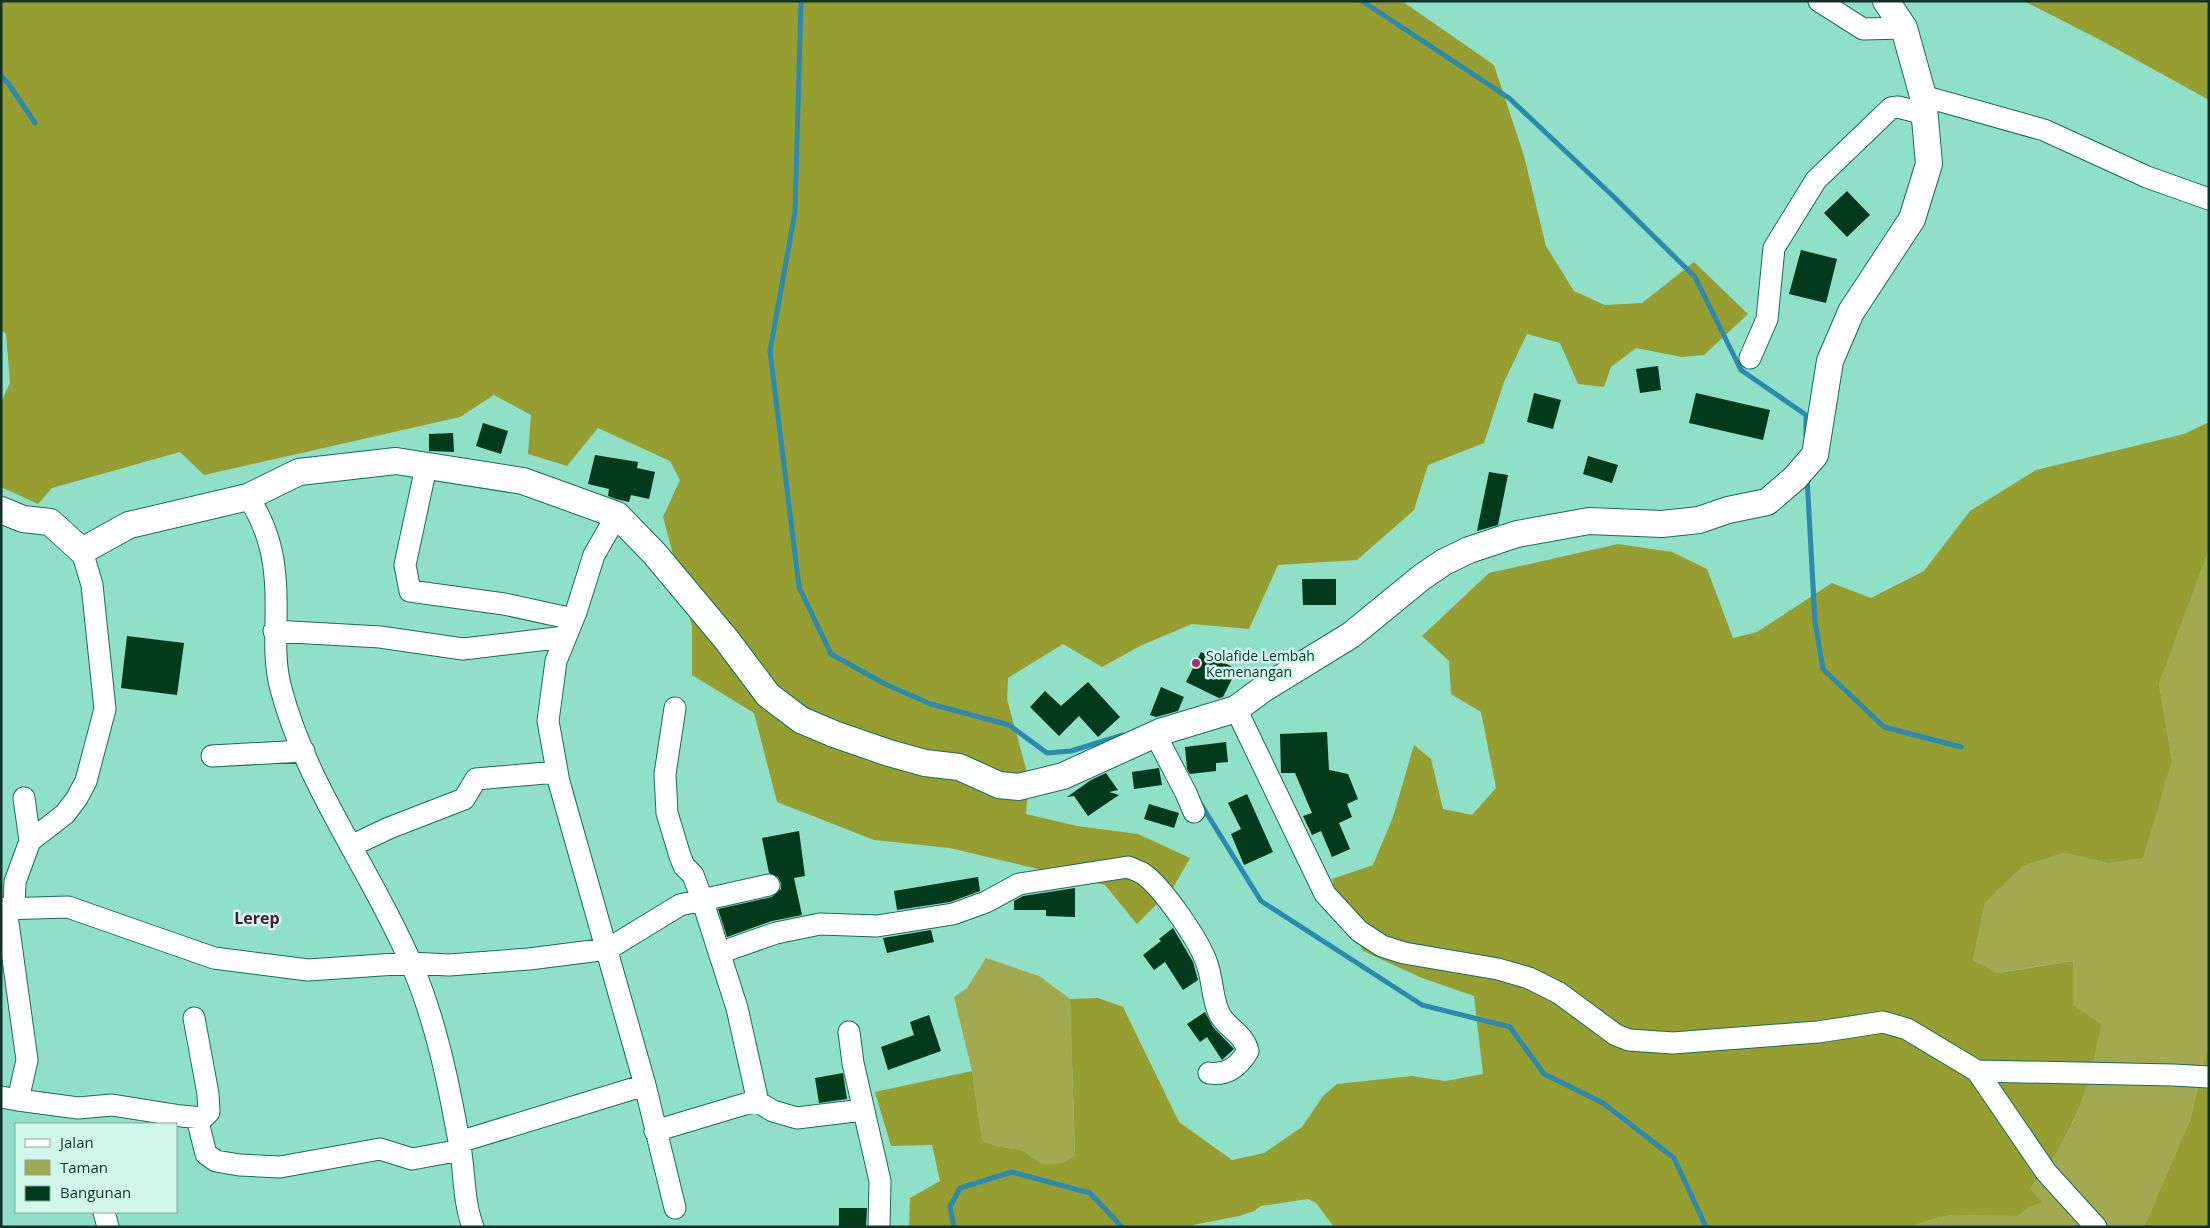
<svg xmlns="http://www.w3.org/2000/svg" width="2210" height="1228" font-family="'Open Sans',sans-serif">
<rect width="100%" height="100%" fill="#90dfc7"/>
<path fill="#a2a951" d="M 2209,550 L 2209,1044 L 2190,1120 L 2144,1227 L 1910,1227 L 1936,1218 L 1952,1215 L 2018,1216 L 2029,1207 L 2030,1189 L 2062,1143 L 2074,1120 L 2072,961 L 1996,973 L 1973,960 L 1985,903 L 2023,866 L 2064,853 L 2108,863 L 2172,760 L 2159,684 Z
M 986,958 L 1039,976 L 1070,999 L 1075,1155 L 1063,1163 L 1042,1164 L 1022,1150 L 996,1146 L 982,1140 L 972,1071 L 954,997 L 967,988 Z"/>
<path fill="#979e31" d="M 1,1 L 1402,1 L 1494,65 L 1524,156 L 1546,246 L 1574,291 L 1605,305 L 1642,303 L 1694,262 L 1748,314 L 1704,355 L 1682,357 L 1636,348 L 1611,367 L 1604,387 L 1578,384 L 1560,343 L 1527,334 L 1504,382 L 1484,443 L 1428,465 L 1414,510 L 1357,560 L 1278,565 L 1249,629 L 1192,624 L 1142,645 L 1102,667 L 1063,644 L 1008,678 L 1007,699 L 1029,780 L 1026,814 L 1077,826 L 1138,834 L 1190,858 L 1173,888 L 1137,924 L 1105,885 L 950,848 L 874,840 L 777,802 L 754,713 L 692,675 L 692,626 L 663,517 L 680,480 L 670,461 L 598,428 L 567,466 L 528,454 L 531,415 L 494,395 L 460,417 L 204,475 L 180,452 L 52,488 L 38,504 L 1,487 L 1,402 L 10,383 L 6,334 L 1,330 Z
M 2024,1 L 2209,1 L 2209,100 L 2104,42 Z
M 2209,422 L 2209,550 L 2159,684 L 2172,760 L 2143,858 L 2108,863 L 2064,853 L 2023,866 L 1985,903 L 1973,960 L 1997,973 L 2073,961 L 2073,1005 L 2101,1024 C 2094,1063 2083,1106 2063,1141 C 2054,1158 2041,1173 2030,1189 L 2042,1202 L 2029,1207 L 2018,1216 L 1952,1215 L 1936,1218 L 1910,1227 L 1334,1227 L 1316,1203 L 1308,1199 L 1261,1206 L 1254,1211 L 1239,1216 L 1193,1225 L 1193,1227 L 909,1227 L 910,1198 L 940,1181 L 932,1145 L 891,1146 L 875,1092 L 972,1071 L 982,1140 L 996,1146 L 1022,1150 L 1042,1164 L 1063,1163 L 1075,1155 L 1070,999 L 1098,998 L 1123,1007 L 1179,1122 L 1232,1160 L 1264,1153 L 1302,1127 L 1323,1096 L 1337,1084 L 1412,1076 L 1445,1081 L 1483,1074 L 1474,996 L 1422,978 L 1363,951 L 1334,888 L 1332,879 L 1373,865 L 1393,817 L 1414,745 L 1431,759 L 1443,809 L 1472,815 L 1496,788 L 1481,712 L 1451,694 L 1449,661 L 1422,636 L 1489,573 L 1618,544 L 1672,552 L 1707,569 L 1733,638 L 1757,632 L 1832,583 L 1871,598 L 1924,571 L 1970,511 L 2036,470 L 2184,434 Z
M 2209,1044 L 2209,1227 L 2144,1227 L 2190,1120 Z"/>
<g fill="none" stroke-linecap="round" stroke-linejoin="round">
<path stroke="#2b8aad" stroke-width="5" d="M 801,1 L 795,212 L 770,351 L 799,587 L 831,654 L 885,684 L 931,704 L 1009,725 L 1047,753 L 1071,751 L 1123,735
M 1362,1 L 1509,98 L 1614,197 L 1695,277 L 1741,370 L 1806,415 L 1806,436
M 1,76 L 8,83 L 35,123
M 1807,477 L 1815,622 L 1823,669 L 1884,727 L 1961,747
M 1199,801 L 1261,901 L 1422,1005 L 1510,1027 L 1544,1074 L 1603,1103 L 1674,1158 L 1706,1227
M 954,1227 L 950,1207 L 960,1188 L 1012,1172 L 1090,1193 L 1122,1227"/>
</g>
<path fill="#023b1c" d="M 1847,191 L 1870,215 L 1847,237 L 1824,213 Z
M 1801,250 L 1837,259 L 1826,303 L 1789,294 Z
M 1658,366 L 1661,390 L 1640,393 L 1636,369 Z
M 1534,393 L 1561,400 L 1553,429 L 1527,422 Z
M 1696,393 L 1770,410 L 1763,440 L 1689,423 Z
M 483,423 L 508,431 L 501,454 L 476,446 Z
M 453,433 L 454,452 L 429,451 L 429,434 Z
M 595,455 L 638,462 L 637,468 L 655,472 L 649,499 L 631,495 L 629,502 L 616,499 L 608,496 L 609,489 L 588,484 Z
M 1588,456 L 1618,465 L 1612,483 L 1583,474 Z
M 1489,472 L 1508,475 L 1498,525 L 1477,531 Z
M 1302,579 L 1336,579 L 1336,605 L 1303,605 Z
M 127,636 L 184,643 L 177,695 L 121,688 Z
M 1201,652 L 1237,669 L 1223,697 L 1219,698 L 1186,682 Z
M 1088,682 L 1120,717 L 1098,737 L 1079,716 L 1059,736 L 1030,707 L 1045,691 L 1061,706 Z
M 1161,687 L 1184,697 L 1178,711 L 1156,717 L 1150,715 Z
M 1327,732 L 1329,770 L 1348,774 L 1358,799 L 1347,804 L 1352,817 L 1339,823 L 1350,849 L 1332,857 L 1321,831 L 1312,835 L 1303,816 L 1312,813 L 1295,773 L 1281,773 L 1280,734 Z
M 1226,742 L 1228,762 L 1216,763 L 1216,771 L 1190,774 L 1187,769 L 1185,747 Z
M 1159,768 L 1162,785 L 1134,789 L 1132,772 Z
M 1106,773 L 1118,790 L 1109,792 L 1119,795 L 1088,816 L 1074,796 L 1067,797 L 1091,780 Z
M 1247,794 L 1273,852 L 1244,865 L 1231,834 L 1241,829 L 1228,803 Z
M 1149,804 L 1179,813 L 1174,828 L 1144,819 Z
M 799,831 L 805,876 L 794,878 L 802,915 L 772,921 L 727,937 L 718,909 L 772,897 L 781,889 L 781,883 L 778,877 L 769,873 L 762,838 Z
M 978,877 L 980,891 L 950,902 L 897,910 L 894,891 Z
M 1075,888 L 1075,917 L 1046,916 L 1046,910 L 1014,910 L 1014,901 L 1023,896 Z
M 1173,928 L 1193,962 L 1198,980 L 1183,990 L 1165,962 L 1154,970 L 1143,955 L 1161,941 L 1159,939 Z
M 931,930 L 934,942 L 887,953 L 883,938 Z
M 1205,1012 L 1213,1027 L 1234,1049 L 1222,1060 L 1207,1037 L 1200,1042 L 1187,1024 Z
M 929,1015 L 941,1051 L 888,1070 L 881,1047 L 914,1035 L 910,1022 Z
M 843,1073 L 847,1099 L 819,1103 L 815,1078 Z
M 839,1208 L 867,1208 L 866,1227 L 839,1227 Z"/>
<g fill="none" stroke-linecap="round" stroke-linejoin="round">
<g stroke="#166e5a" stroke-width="23">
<path id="minor" d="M 1819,1 L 1863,29 L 1904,28
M 1923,96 L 2044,130 L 2147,177 L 2209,199
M 1750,358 L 1767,319 L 1774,248 L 1816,180 L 1891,108 L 1898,107 L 1925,114
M 426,467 L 405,565 L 410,591 L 504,604 L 573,619
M 248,497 C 264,521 273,548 275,577 C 279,615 271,652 281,689 C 307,787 371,870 411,963 C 436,1020 449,1085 460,1147 C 465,1173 463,1201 473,1227
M 617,515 L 594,555 L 576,612 L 556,661 L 548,721 L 559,782 L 645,1085 L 675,1208
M 274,631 L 380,637 L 463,649 L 565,637
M 675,708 L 665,774 L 667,813 L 680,856 L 684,866 L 693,875 L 702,899 L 737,1008 L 758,1102
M 1236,709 L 1325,894 L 1359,931 L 1382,946 L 1404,953 L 1498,969 L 1529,978 L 1559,993 L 1616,1035 L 1629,1040 L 1673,1043 L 1818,1032 L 1883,1022 L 1907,1029 L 1977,1071 L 2173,1075 L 2209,1077
M 1155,734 L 1186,793 L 1194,812
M 212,756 L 304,751
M 24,798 L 30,841
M 351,846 L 389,828 L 464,799 L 476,779 L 557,772
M 14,908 L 15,882 L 30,841 L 65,814 L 77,798 L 86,781 L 105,709 L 92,585 L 82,551
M 1,909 L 68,907 L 214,958 L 308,970 L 411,963 L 449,965 L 529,959 L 608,949 L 680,905 L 769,885
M 719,953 L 776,933 L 820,924 L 877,926 L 953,914 L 986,902 L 1019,884 L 1128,867 C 1133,869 1138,871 1142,873 C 1162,886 1202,944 1208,967 C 1213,982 1212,1000 1220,1015 C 1228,1029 1244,1034 1248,1051 C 1239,1066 1227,1076 1209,1073
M 849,1032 L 853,1063 L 880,1181 L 879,1227
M 1977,1071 L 2046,1172 L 2096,1227
M 1,1097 L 18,1100 L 27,1060 L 6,908
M 18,1100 L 78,1108 L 112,1105 L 181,1116 L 203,1118 L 209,1112 L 208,1094 L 194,1018
M 197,1118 L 206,1154 L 216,1161 L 239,1165 L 280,1167 L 380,1149 L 412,1159 L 461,1150
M 655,1131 L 745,1104 L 758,1102 L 773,1111 L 797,1118 L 863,1110
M 459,1142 L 645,1085
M 104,1212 L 108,1227"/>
</g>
<g stroke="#166e5a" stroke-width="28">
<path id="tertiary" d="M 1,510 L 23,519 L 50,522 L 82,551 L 129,525 L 248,497 L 299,472 L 396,461 L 523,481 L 617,515 L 654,553 L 726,639 L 768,695 L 801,720 L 834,734 L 889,753 L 925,763 L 959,767 L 999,785 L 1019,787 L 1063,776 L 1160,732 L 1236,709 L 1263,689 L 1351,635 L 1422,577 L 1444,562 L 1469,550 L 1517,534 L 1589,521 L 1662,524 L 1699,520 L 1728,510 L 1767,502 L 1795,478 L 1815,455 L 1830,361 L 1851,312 L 1912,219 L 1929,164 L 1923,96 L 1904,28 L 1886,1"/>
</g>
<use href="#minor" stroke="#fff" stroke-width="21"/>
<use href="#tertiary" stroke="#fff" stroke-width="26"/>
</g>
<circle fill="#af2a71" stroke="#d1f7eb" stroke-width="2" cx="1196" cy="663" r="5"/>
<g text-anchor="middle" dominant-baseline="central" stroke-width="5" stroke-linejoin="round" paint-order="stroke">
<g font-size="14" fill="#103229" stroke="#d1f7eb" text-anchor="start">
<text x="1206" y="655">Solafide Lembah<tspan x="1206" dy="16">Kemenangan</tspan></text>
</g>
<g font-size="16" font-weight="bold" fill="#531434" stroke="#d1f7eb">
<text x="257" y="918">Lerep</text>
</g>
</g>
<rect width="2210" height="1228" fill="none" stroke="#103229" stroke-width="5"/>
<rect x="15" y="1123" width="162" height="90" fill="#d1f7eb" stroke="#84a89d"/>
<rect x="25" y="1139" width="25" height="8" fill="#ffffff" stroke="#84a89d"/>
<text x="60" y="1148" font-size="15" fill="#103229">Jalan</text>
<rect x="25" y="1160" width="25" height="15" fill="#a2a951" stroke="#84a89d"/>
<text x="60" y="1173" font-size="15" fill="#103229">Taman</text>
<rect x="25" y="1186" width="25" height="15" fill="#023b1c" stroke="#84a89d"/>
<text x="60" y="1198" font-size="15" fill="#103229">Bangunan</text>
</svg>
